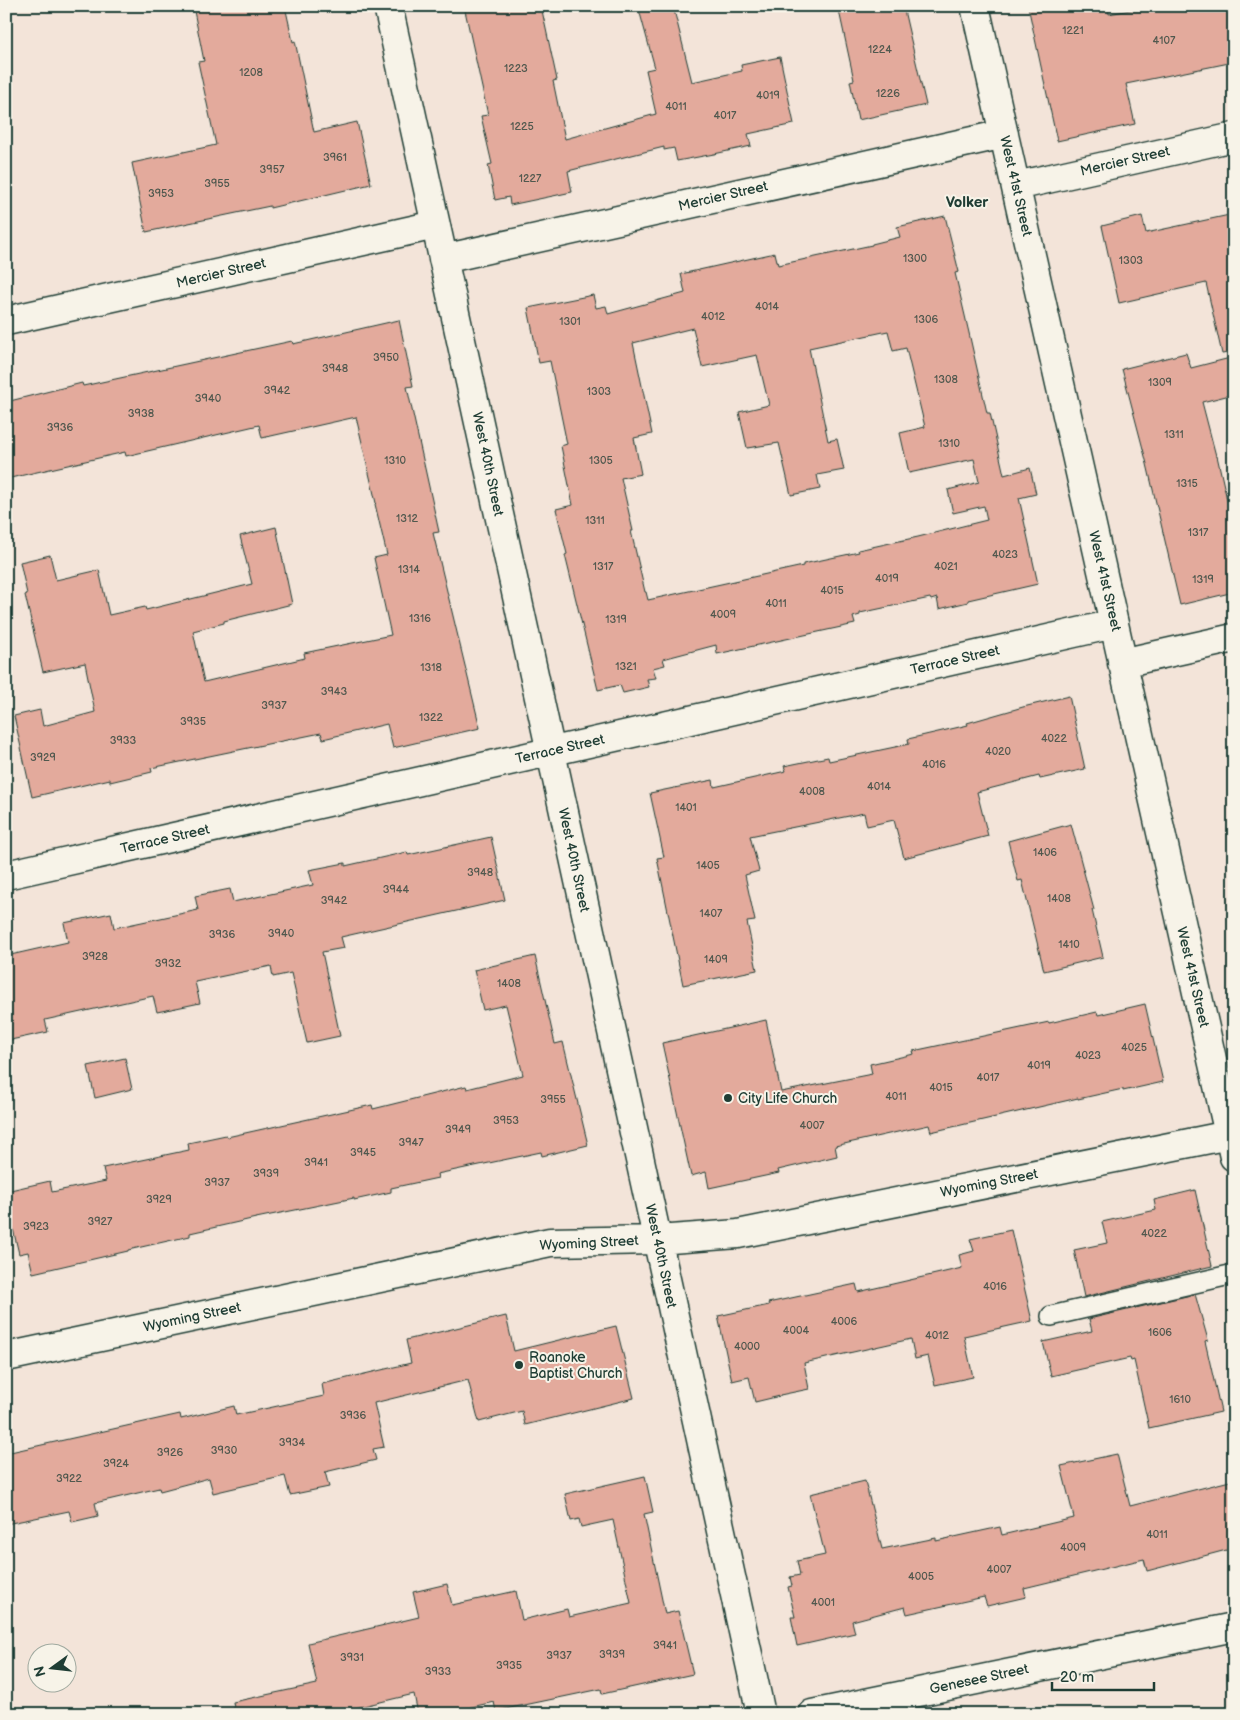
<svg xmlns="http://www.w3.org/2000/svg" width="1240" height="1720" font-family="'Balsamiq Sans',sans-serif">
<rect width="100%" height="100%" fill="#f3e4d9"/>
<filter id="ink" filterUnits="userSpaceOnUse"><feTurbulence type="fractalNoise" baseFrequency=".02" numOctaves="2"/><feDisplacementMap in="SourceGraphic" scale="10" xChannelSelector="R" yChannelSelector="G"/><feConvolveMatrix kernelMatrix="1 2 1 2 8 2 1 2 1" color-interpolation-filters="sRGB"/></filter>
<g filter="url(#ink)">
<path fill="#e3aa9c" stroke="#1f3d34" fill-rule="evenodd" d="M 193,6 L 285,6 L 293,42 L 295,41 L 314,132 L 357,122 L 371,184 L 270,208 L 270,206 L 146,232 L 132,163 L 216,145 L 198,62 L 204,61 Z
M 464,6 L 541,6 L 557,80 L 553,81 L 565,139 L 656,114 L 646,70 L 655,68 L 638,6 L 673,6 L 692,82 L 742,71 L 741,65 L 780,57 L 794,124 L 748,134 L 751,146 L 714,154 L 677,161 L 674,148 L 664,150 L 664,147 L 568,171 L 572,192 L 510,205 L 509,197 L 495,200 L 488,165 L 492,164 L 481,116 L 488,115 Z
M 838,6 L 903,6 L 926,105 L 858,120 L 850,81 L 854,80 Z
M 1028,6 L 1108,6 L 1109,14 L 1151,6 L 1234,6 L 1234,62 L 1126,84 L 1135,124 L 1057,141 Z
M 1234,214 L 1234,352 L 1222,354 L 1206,283 L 1119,303 L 1102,226 L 1142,216 L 1146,233 Z
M 945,216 L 959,272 L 955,273 L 969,333 L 987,413 L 990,413 L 1004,475 L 1030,468 L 1036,494 L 1019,498 L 1038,584 L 968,600 L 968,602 L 939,609 L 937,598 L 931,600 L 930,598 L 860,613 L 860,615 L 853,617 L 855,624 L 717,654 L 716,645 L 663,659 L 665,665 L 653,668 L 656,678 L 647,679 L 649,687 L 623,693 L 620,685 L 598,690 L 565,555 L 567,554 L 556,509 L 573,505 L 561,446 L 567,444 L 550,361 L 539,363 L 528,308 L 593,295 L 596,308 L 606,306 L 608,314 L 685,293 L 681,274 L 775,253 L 778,265 L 872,245 L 872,244 L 900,237 L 897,227 ZM 693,328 L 702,367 L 757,355 L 769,405 L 739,412 L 747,448 L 779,443 L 791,495 L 820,489 L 817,475 L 844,470 L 837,439 L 828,441 L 809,348 L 888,331 L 893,351 L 906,348 L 925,427 L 900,433 L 909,473 L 974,459 L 979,482 L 948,490 L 953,513 L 984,506 L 987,520 L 918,537 L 858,550 L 859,552 L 803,564 L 803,566 L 648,600 L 646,592 L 645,592 L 631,531 L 633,531 L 621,478 L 641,474 L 634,438 L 652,434 L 633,343 Z
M 399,320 L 413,386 L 407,387 L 439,532 L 433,533 L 480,728 L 393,748 L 387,724 L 323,739 L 321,733 L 151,768 L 152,772 L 110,782 L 110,779 L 32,797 L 14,716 L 40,710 L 43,726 L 95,712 L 85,663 L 43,672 L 25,595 L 27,594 L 20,562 L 50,555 L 56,580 L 99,570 L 109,615 L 145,607 L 146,610 L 252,584 L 240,536 L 276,527 L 292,604 L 224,621 L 224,623 L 193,631 L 204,682 L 305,658 L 304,653 L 391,635 L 374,558 L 387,555 L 375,504 L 376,503 L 356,417 L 262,438 L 259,425 L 126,456 L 125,452 L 6,479 L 6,402 L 82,383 L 83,386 L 292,341 L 293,344 Z
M 1186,353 L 1191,368 L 1234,357 L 1234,394 L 1202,402 L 1216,456 L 1217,456 L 1228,504 L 1230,503 L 1234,518 L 1234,592 L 1180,605 L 1147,464 L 1122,369 Z
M 1069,696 L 1085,769 L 1040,779 L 1039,776 L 977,792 L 988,836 L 904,858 L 894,820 L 867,826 L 864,813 L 750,836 L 759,871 L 745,875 L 755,921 L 747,922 L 757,970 L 683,985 L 657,858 L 664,857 L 650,793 L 713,780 L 714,787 L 786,771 L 784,766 L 828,757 L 829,761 L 909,744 L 908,739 L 968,725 L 967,723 L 1023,707 Z
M 1071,824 L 1094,910 L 1092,910 L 1103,957 L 1044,971 L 1022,880 L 1018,881 L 1008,841 Z
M 491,837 L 505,900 L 341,937 L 344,948 L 322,952 L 340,1036 L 307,1043 L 291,973 L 273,977 L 271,966 L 195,982 L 200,1003 L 157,1012 L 153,996 L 45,1020 L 48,1032 L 6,1041 L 6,956 L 68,942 L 64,923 L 111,913 L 114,928 L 198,910 L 195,896 L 230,889 L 233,902 L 313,885 L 309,870 L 345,863 L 345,866 L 407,852 L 408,855 Z
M 535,956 L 555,1044 L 563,1042 L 588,1145 L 542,1156 L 541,1152 L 437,1174 L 438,1178 L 391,1188 L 391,1192 L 354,1200 L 354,1198 L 256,1218 L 190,1233 L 190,1236 L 128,1250 L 128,1251 L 33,1273 L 28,1252 L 19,1254 L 6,1199 L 6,1191 L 50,1181 L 52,1192 L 106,1181 L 103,1168 L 189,1150 L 188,1143 L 226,1135 L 227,1137 L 372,1105 L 373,1109 L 466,1086 L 467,1089 L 523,1075 L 506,1005 L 483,1010 L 474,970 Z
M 1145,1004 L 1163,1082 L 1123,1091 L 1123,1089 L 1078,1099 L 1078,1098 L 931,1132 L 929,1125 L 835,1146 L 837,1156 L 778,1170 L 779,1173 L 709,1188 L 706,1172 L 691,1176 L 662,1043 L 766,1020 L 781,1092 L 872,1074 L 870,1064 L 914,1054 L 913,1051 L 1049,1022 L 1049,1023 L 1097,1012 L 1098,1015 Z
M 125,1058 L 132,1089 L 95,1098 L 88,1066 Z
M 1195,1190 L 1212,1266 L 1084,1297 L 1074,1250 L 1107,1243 L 1102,1222 L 1156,1210 L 1154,1200 Z
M 1011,1230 L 1032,1321 L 964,1336 L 973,1377 L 935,1385 L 928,1356 L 915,1359 L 911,1339 L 804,1363 L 809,1389 L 780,1395 L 780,1396 L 755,1402 L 749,1377 L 732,1381 L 718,1316 L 769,1305 L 768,1303 L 856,1284 L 858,1292 L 962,1268 L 959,1255 L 974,1251 L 970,1239 Z
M 1195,1294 L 1208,1340 L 1205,1341 L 1221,1412 L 1149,1428 L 1134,1360 L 1131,1361 L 1130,1358 L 1051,1376 L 1043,1342 L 1092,1331 L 1089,1319 Z
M 506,1316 L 514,1351 L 616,1326 L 634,1398 L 525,1425 L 522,1411 L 479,1422 L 468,1380 L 374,1403 L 384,1447 L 373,1449 L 376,1460 L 325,1472 L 329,1487 L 290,1495 L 285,1476 L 213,1493 L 209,1478 L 160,1491 L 159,1488 L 95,1503 L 98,1516 L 72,1522 L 69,1511 L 6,1524 L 6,1453 L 180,1414 L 181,1419 L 234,1406 L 236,1415 L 324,1396 L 322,1384 L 411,1363 L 406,1340 Z
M 1117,1454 L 1130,1506 L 1234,1480 L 1234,1548 L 1147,1571 L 1144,1559 L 1024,1588 L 1026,1597 L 987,1606 L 984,1597 L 907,1614 L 905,1607 L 852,1621 L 855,1633 L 797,1646 L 791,1617 L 795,1617 L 788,1587 L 792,1586 L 790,1577 L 800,1575 L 797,1561 L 825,1555 L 810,1494 L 865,1481 L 882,1549 L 936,1538 L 936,1541 L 1000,1527 L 1002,1535 L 1074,1518 L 1061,1466 Z
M 645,1476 L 653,1512 L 644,1514 L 665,1614 L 678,1611 L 693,1674 L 602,1694 L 601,1689 L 496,1711 L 494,1702 L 440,1714 L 418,1714 L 414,1694 L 355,1708 L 357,1714 L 235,1714 L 233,1702 L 317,1684 L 308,1643 L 419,1617 L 413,1592 L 447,1584 L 452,1605 L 516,1591 L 522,1620 L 567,1609 L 569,1617 L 631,1603 L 613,1520 L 581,1527 L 579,1519 L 571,1521 L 565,1494 Z"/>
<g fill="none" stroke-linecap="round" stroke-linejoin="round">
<g stroke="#1f3d34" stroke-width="22">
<path id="service" d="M 1051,1316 L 1234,1274"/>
</g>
<g stroke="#1f3d34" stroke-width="31">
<path id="minor" d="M 388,6 L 761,1714
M 975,6 L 1234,1157
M 1016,186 L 1234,137
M 443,259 L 1004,134
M 6,321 L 435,225
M 1122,663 L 1234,638
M 6,875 L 1114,624
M 6,1357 L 550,1242 L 657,1240 L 738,1234 L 1234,1134
M 812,1714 L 1234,1627"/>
</g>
<use href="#service" stroke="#f7f3e8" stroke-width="19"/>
<use href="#minor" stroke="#f7f3e8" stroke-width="28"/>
</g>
</g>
<g fill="#1f3d34" stroke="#f7f3e8" stroke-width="2">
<circle cx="728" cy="1098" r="5"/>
<circle cx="519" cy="1365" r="5"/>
</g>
<g text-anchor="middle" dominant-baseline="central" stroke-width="4" stroke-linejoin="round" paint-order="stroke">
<g font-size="11" fill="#50584e">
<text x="1073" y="30">1221</text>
<text x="1164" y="40">4107</text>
<text x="880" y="49">1224</text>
<text x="516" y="68">1223</text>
<text x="251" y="72">1208</text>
<text x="888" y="93">1226</text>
<text x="768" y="95">4019</text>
<text x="676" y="106">4011</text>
<text x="725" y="115">4017</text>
<text x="522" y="126">1225</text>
<text x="335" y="157">3961</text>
<text x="272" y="169">3957</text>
<text x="530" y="178">1227</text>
<text x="217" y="183">3955</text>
<text x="161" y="193">3953</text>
<text x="915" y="258">1300</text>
<text x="1131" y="260">1303</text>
<text x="767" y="306">4014</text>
<text x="713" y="316">4012</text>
<text x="926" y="319">1306</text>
<text x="570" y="321">1301</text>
<text x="386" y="357">3950</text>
<text x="335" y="368">3948</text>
<text x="946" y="379">1308</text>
<text x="1160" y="382">1309</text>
<text x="277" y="390">3942</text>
<text x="599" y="391">1303</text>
<text x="208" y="398">3940</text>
<text x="141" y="413">3938</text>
<text x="60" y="427">3936</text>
<text x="1174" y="434">1311</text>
<text x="949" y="443">1310</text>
<text x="395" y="460">1310</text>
<text x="601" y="460">1305</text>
<text x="1187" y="483">1315</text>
<text x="407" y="518">1312</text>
<text x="595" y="520">1311</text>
<text x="1198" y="532">1317</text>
<text x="1005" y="554">4023</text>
<text x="603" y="566">1317</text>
<text x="946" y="566">4021</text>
<text x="409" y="569">1314</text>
<text x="887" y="578">4019</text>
<text x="1203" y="579">1319</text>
<text x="832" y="590">4015</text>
<text x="776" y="603">4011</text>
<text x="723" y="614">4009</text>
<text x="420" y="618">1316</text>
<text x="616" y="619">1319</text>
<text x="626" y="666">1321</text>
<text x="431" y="667">1318</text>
<text x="334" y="691">3943</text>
<text x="274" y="705">3937</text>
<text x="431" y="717">1322</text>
<text x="193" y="721">3935</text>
<text x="1054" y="738">4022</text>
<text x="123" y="740">3933</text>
<text x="998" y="751">4020</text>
<text x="43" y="757">3929</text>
<text x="934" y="764">4016</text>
<text x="879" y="786">4014</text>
<text x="812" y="791">4008</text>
<text x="686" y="807">1401</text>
<text x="1045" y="852">1406</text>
<text x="708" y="865">1405</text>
<text x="480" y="872">3948</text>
<text x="396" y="889">3944</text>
<text x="1059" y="898">1408</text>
<text x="334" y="900">3942</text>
<text x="711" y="913">1407</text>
<text x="281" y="933">3940</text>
<text x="222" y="934">3936</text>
<text x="1069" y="944">1410</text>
<text x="95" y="956">3928</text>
<text x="716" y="959">1409</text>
<text x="168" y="963">3932</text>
<text x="509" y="983">1408</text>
<text x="1134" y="1047">4025</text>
<text x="1088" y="1055">4023</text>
<text x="1039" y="1065">4019</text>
<text x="988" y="1077">4017</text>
<text x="941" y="1087">4015</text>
<text x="896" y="1096">4011</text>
<text x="553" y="1099">3955</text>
<text x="506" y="1120">3953</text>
<text x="812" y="1125">4007</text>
<text x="458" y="1129">3949</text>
<text x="411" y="1142">3947</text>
<text x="363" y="1152">3945</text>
<text x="316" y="1162">3941</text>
<text x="266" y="1173">3939</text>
<text x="217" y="1182">3937</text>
<text x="159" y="1199">3929</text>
<text x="100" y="1221">3927</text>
<text x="36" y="1226">3923</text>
<text x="1154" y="1233">4022</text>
<text x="995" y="1286">4016</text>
<text x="844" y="1321">4006</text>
<text x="796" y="1330">4004</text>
<text x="1160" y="1332">1606</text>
<text x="937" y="1335">4012</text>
<text x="747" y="1346">4000</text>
<text x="1180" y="1399">1610</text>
<text x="353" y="1415">3936</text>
<text x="292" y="1442">3934</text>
<text x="224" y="1450">3930</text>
<text x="170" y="1452">3926</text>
<text x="116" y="1463">3924</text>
<text x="69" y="1478">3922</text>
<text x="1157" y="1534">4011</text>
<text x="1073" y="1547">4009</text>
<text x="999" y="1569">4007</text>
<text x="921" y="1576">4005</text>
<text x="823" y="1602">4001</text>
<text x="665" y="1645">3941</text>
<text x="612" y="1654">3939</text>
<text x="559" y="1655">3937</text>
<text x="352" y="1657">3931</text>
<text x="509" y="1665">3935</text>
<text x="438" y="1671">3933</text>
</g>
<g font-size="14" fill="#1f3d34" stroke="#f7f3e8">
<text transform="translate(1125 161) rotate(-13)">Mercier Street</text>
<text transform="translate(1016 186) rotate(77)">West 41st Street</text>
<text transform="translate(723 196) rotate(-13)">Mercier Street</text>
<text transform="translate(221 273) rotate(-13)">Mercier Street</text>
<text transform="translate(488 464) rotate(78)">West 40th Street</text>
<text transform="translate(1105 581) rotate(77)">West 41st Street</text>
<text transform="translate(955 660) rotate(-13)">Terrace Street</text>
<text transform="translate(560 749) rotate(-13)">Terrace Street</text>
<text transform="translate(165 839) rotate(-13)">Terrace Street</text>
<text transform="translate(574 860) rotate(78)">West 40th Street</text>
<text transform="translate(1193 977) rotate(77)">West 41st Street</text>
<text transform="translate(989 1183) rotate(-11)">Wyoming Street</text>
<text transform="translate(589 1243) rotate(-3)">Wyoming Street</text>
<text transform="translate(661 1256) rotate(78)">West 40th Street</text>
<text transform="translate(192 1317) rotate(-12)">Wyoming Street</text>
<text transform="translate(979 1679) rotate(-12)">Genesee Street</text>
</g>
<g font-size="14" fill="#1f3d34" stroke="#f7f3e8" text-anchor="start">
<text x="738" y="1098">City Life Church</text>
<text x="529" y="1357">Roanoke<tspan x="529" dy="16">Baptist Church</tspan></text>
</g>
<g font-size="15" font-weight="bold" fill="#1f3d34" stroke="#f7f3e8">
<text x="967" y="202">Volker</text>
</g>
</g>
<rect width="1240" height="1720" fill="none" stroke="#f7f3e8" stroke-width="25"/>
<rect x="12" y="12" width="1215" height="1695" fill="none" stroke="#1f3d34" stroke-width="2" filter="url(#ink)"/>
<g transform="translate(52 1668) rotate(255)"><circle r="24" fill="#f7f3e8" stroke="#a1aaa0"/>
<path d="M0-4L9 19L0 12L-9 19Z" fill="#1f3d34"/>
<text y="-8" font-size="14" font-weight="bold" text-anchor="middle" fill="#1f3d34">N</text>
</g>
<path d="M1052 1682v8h102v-8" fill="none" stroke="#1f3d34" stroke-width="2.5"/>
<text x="1060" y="1682" font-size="15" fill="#1f3d34" stroke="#f7f3e8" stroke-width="4" paint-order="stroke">20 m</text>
</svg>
